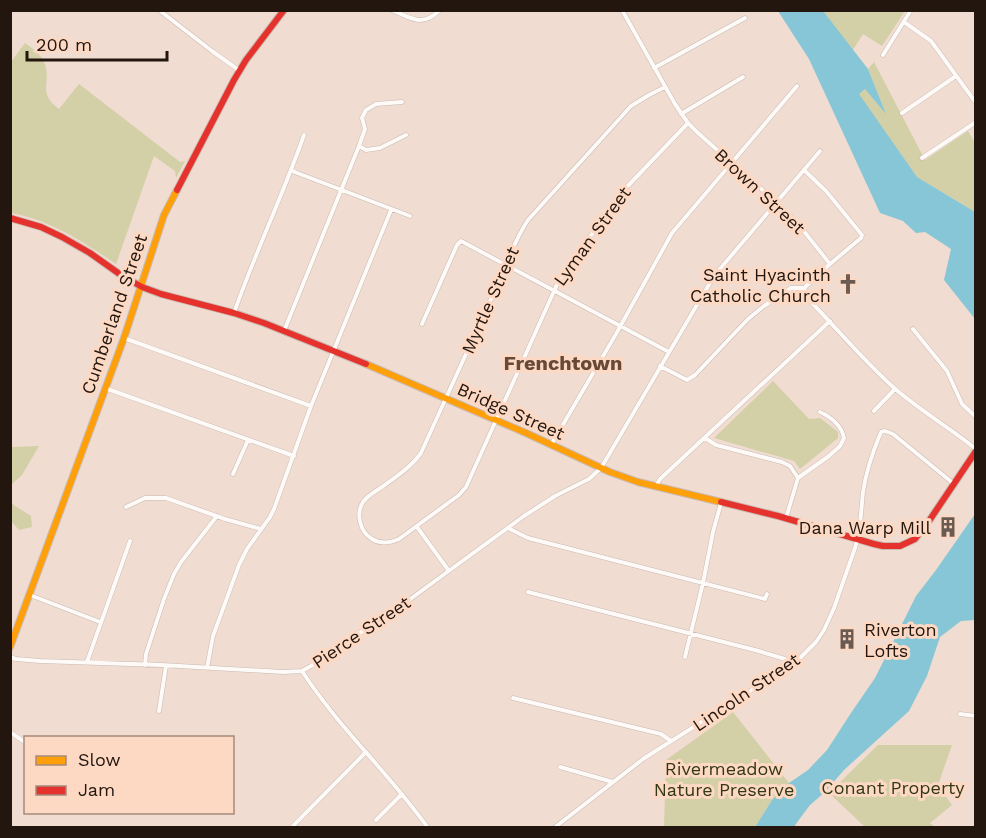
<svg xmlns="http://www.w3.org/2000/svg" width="986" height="838" font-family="'Work Sans',sans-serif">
<rect width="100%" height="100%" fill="#f0dcd1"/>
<path fill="#d3cfa6" d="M 821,11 L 905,11 L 882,46 L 863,34 L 851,53 Z
M 25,43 C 32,48 39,53 43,60 C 54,81 35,91 59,109 L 79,84 L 180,162 L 185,161 L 176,178 L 175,171 L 154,156 L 116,264 C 84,242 50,220 11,213 L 11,62 Z
M 874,62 L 925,160 L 968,131 L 975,143 L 975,212 L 917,177 L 858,94 L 865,89 L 885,112 L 868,69 Z
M 773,381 L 809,419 L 820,418 L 838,432 L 838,438 L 800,469 L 794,461 L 714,438 Z
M 39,446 L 22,475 L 12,484 L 12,504 L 31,516 L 32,527 L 19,530 L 11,521 L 11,447 Z
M 733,712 L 789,783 L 772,800 L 755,827 L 664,828 L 666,760 Z
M 878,745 L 952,745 L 938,785 L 952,805 L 930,823 L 935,827 L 865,827 L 829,793 Z"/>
<path fill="#86c6d7" d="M 778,11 L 823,11 L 868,69 L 886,114 L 865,89 L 859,94 L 917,177 L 975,212 L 975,319 L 944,280 L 951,249 L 925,232 L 916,233 L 903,221 L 880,213 L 809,59 Z
M 975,514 L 975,620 L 961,621 L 940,637 L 927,676 L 909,711 L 844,770 L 824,793 L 810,805 L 798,821 L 794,827 L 755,827 L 772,800 L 789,783 L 808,770 L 827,750 L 851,713 L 875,678 L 916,596 L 936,570 Z"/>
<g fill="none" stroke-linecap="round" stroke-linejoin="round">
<g stroke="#c9bab2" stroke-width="5">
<path id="street" d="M 159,10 L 212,51 L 240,71
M 391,10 C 412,18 421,28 440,10
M 622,10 L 675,104 L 688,123 L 698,133 L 776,202 L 799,225 L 830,264
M 904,22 L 931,41 L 976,103
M 883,55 L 911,10
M 654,68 L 745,18
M 665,87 L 649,95 L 631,106 L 528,220 C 514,241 506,265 496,288 L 421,453 C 411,467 396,477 382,487 C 376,491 368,495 363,502 C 356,513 359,531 372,539 C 380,544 390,543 399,539 L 459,495 L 466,487 L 559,280 L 623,191 L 688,123
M 902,113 L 956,76
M 681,114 L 743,77
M 359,146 L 366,150 L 380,148 L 406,135
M 922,158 L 976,122
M 804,170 L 826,191 L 862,235 L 861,238 L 830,264 L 804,288
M 292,171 L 410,216
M 804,288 L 807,297 L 812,303 C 839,331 864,361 893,387 C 919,410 949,427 976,449
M 234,313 C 255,253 283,195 304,135
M 422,324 L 457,245 L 461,241 L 669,352
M 913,329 L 947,371 L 962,404 L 976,417
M 284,331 L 359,146 L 365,129 L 362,118 L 366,110 L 376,104 L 402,102
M 124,338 L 311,406
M 660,366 L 687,380 L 695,375 L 748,319 L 764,306 L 791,288 L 804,288
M 105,388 L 294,456
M 874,411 L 895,389
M 705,438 L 716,445 L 782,462 L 790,466 L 798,478
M 551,445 L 616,334 L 672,233 L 797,86
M 233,474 L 248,440
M 656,486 L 660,479 L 830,321
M 126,507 L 145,498 L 166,498 L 225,519 L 261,529
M 786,518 L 798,478 L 829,456 L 840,446 L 844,438 C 842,426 831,417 820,412
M 417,527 L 449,571
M 508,528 L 528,538 L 765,599 L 767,594
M 528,592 L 755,650 L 795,662
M 30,595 L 100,622
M 10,657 L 16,659 L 40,661 L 162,665 L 283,672 L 302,671 L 311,666 L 409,600 L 524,516 L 555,496 L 589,479 L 601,468 L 714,276 L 820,151
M 685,657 L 703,583 L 713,532 L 721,503
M 87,662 L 130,541
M 145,665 L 146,654 L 164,599 L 174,574 L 181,562 L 217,516
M 207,668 L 213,636 L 239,565 L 247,549 L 270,517 L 274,509 L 311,406 L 391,210
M 302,671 C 338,727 389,773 428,828
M 513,698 L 661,734 L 671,741
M 159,711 L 166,666
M 960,714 L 976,716
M 10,732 L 26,743
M 560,767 L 613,782
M 376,820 L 402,794
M 291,828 L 366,752
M 554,828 L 643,759 L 796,662 L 816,642 L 824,630 L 834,608 L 855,548 C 861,530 861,510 863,492 C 866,472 873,451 881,432 L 885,431 L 893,434 L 954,484"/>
</g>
<g stroke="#c9bab2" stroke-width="8">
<path id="slow" d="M 366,364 L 526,433 L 610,472 L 638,482 L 721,502
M 10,647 L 124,338 L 164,215 L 177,190"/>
</g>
<g stroke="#c9bab2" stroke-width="8">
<path id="jam" d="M 177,190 L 234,80 L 246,60 L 284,10
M 10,218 L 41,227 L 62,237 L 90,253 L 121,275 L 142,287 L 161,294 L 234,313 L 264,323 L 366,364
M 721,502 L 778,516 L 874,544 L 883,546 L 900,546 L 915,539 L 927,524 L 976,451"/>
</g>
<use href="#street" stroke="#fdfaf8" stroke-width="4"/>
<use href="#slow" stroke="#ff9f0a" stroke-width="6"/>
<use href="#jam" stroke="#e5322d" stroke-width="6"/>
</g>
<defs>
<g id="church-bare" transform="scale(1.62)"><path d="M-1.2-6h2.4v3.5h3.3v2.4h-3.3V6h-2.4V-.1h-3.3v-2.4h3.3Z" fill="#6a5b52" stroke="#fdd9c4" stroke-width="2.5" paint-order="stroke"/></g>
<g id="building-bare" transform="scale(1.62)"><path d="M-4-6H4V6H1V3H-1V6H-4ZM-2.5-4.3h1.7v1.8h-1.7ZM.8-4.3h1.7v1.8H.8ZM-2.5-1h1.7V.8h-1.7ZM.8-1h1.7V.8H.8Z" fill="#6a5b52" stroke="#fdd9c4" stroke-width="2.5" paint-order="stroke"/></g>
</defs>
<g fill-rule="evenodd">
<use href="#church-bare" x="848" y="284"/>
<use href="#building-bare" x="948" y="527"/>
<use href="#building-bare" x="847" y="639"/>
</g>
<g text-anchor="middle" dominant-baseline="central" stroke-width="6" stroke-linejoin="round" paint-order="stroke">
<g font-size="18" fill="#22160e" stroke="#fdd9c4">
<text transform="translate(760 191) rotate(43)">Brown Street</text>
<text transform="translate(592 236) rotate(-54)">Lyman Street</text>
<text transform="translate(490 300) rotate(-66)">Myrtle Street</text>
<text transform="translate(114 314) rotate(-71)">Cumberland Street</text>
<text transform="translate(511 411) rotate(24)">Bridge Street</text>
<text transform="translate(361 632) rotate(-34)">Pierce Street</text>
<text transform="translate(746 692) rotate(-34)">Lincoln Street</text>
</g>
<g font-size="18" fill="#22160e" stroke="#fdd9c4" text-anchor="end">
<text x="831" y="274">Saint Hyacinth<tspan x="831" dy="21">Catholic Church</tspan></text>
<text x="931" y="527">Dana Warp Mill</text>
<text x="864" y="629" text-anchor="start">Riverton<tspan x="864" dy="21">Lofts</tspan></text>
</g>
<g font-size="18" fill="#323715" stroke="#fdd9c4">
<text x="724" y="768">Rivermeadow<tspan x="724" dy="21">Nature Preserve</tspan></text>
<text x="893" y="787">Conant Property</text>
</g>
<g font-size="20" font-weight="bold" fill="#664937" stroke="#fdd9c4">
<text x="563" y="363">Frenchtown</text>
</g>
</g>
<rect width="986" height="838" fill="none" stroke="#22160e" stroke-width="24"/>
<rect x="24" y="736" width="210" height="78" fill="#fdd9c4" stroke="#a58b7b" stroke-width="1.5"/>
<rect x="36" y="756" width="30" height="9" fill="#ff9f0a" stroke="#a58b7b" stroke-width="1.5"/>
<text x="78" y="766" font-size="18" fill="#22160e">Slow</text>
<rect x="36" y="786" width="30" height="9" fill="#e5322d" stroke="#a58b7b" stroke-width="1.5"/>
<text x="78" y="796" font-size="18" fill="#22160e">Jam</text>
<path d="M27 51v9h140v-9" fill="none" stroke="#22160e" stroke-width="3"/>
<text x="36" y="51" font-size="18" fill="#22160e" stroke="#fdd9c4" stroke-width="4.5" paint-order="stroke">200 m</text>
</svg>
